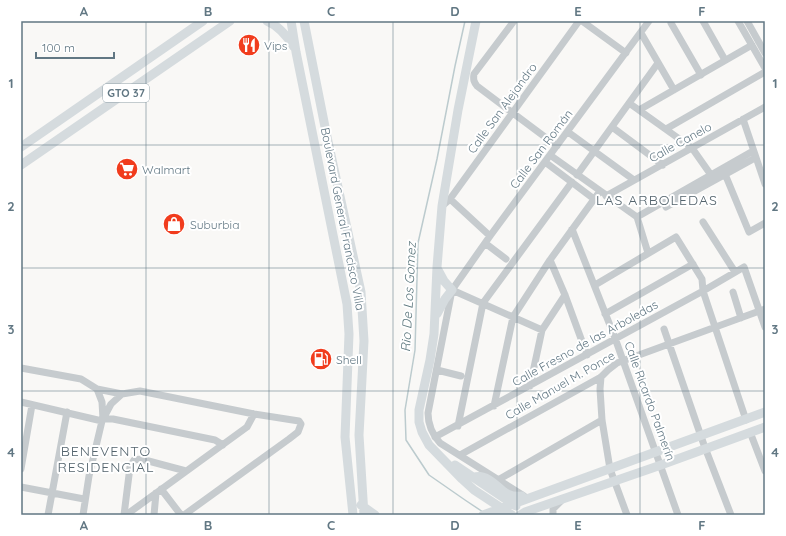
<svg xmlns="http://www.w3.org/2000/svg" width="786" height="536" font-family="Quicksand,sans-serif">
<rect width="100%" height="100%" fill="#f9f8f6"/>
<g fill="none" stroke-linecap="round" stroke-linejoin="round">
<path stroke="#bccbce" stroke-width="1.5" d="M 465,21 L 455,66 L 437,159 L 418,243 L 415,350 L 405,410 L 406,440 L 429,475 L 465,500 L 483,512"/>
<path stroke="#c6cbce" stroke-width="7" d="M 514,21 L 474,74 C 473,80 474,82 477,86 L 557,146
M 582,21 L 626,53
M 703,21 L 725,60
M 738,21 L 765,68
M 747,21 L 765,53
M 671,23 L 701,75
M 641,33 L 674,90
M 629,103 L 692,148 L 711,175
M 639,110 L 752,45
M 743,119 L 765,184
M 612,127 L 663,165
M 666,129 L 765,72
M 568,132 L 634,180
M 550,155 L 637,217 L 648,253
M 545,162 L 594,199
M 725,174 L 749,232 L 765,223
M 577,175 L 658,63
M 606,196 L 765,107
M 450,199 L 490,236
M 442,206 L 450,199 L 579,21
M 666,207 L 755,158
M 637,217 L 753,151
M 703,222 L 735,272
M 572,229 L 615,338 L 678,515
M 485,243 L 506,259
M 550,260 L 565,295 L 587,355
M 595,285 L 676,237 L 702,279 L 703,291 L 746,420
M 452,290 L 542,330
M 733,292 L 741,318
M 605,314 L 693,264
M 664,329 L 704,445 L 731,515
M 21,368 L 81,379 L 97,389 L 122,394 L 140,391 L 254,414 L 299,421 L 301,424 L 298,432 L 289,439 L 184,515
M 437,370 L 461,376
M 601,377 L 600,389 L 602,420 L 610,469 L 627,515
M 530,386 L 542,330 L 565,295
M 97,389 L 102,402 L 103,419
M 21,402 L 102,421 L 103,419 L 113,419 L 215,440 L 223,445
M 494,406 L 513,317 L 550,260 L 600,191
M 103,419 L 111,404 L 122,394
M 458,426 L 483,303 L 572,182
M 750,432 L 765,471
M 435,437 L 703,291 L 744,267 L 765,327
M 460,455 L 601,377 L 608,370 L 617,363 L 765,309
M 21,469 L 32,405
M 498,480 L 602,420
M 21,487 L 84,499
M 161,489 L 181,515
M 524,496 L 440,443 C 432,434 428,425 428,413 L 452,290 L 490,236 L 649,21
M 48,515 L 67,412
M 83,515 L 89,476 L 102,421
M 124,515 L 130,467 L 134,460 L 141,459 L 186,471
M 126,515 L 247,427 L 254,414
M 154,515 L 156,493
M 553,515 L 553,509 L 561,501"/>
<path stroke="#d5dbde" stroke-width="9" d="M 267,21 C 279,26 287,36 294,47
M 291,21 L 296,52 L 347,304 L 349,334 L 345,437 L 353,515
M 304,21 L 327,137 L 361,292 L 364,341 L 359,435 L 364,515
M 476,21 L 458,110 L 442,206 L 437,267 L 434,334 L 430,360 L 419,410 L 419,422 L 422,432 L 429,445 L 462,479 L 474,490 L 512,515
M 21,147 L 203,21
M 21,165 L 230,21
M 437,314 L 445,299 L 452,290 L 444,281 L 438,270
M 455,465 L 516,506
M 473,477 C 476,477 479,476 483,477 C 498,481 502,499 522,496
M 361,505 L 375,515
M 483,515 L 765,412
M 520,515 L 525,512 L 661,465 L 765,427"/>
</g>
<path fill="none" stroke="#617783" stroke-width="1" stroke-opacity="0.55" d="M 146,21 L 146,515M 269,21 L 269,515M 393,21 L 393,515M 517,21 L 517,515M 640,21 L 640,515M 21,145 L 765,145M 21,268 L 765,268M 21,391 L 765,391"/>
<defs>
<g id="restaurant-disc" transform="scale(1.15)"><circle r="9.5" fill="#f13c1d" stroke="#fff"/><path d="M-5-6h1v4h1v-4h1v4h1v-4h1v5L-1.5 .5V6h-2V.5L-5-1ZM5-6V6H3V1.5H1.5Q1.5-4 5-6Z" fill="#fff"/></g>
<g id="supermarket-disc" transform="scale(1.15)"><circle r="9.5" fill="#f13c1d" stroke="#fff"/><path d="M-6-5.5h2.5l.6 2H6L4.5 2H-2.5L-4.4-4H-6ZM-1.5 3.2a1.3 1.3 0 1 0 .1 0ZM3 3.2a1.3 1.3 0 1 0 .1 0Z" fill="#fff"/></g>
<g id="shop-disc" transform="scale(1.15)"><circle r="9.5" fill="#f13c1d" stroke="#fff"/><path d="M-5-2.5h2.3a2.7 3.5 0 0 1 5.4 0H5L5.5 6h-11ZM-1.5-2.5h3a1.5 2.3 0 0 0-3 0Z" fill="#fff"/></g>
<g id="fuel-disc" transform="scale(1.15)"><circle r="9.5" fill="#f13c1d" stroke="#fff"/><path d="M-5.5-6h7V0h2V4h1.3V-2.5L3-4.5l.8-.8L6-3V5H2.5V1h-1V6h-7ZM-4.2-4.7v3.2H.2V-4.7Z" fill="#fff"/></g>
</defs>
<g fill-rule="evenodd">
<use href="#restaurant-disc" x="249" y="45"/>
<use href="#supermarket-disc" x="127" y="169"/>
<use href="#shop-disc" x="174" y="224"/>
<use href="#fuel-disc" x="321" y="359"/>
</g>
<g text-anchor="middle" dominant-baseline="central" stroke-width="4" stroke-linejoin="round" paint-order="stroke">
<rect fill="#fff" stroke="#90a0a8" stroke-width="1" x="103" y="84" width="46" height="18" rx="3"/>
<g font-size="11" font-weight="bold" fill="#617783">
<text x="126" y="93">GTO 37</text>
</g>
<g font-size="12" fill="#617783" stroke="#fff" text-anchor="start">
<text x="264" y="45">Vips</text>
<text x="142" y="169">Walmart</text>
<text x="190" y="224">Suburbia</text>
<text x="336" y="359">Shell</text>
</g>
<g font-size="12" fill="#617783" stroke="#fff">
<text transform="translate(502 108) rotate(-54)">Calle San Alejandro</text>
<text transform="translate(680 142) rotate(-29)">Calle Canelo</text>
<text transform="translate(541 149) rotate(-53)">Calle San Román</text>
<text transform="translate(343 219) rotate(79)">Boulevard General Francisco Villa</text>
<text transform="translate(585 343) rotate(-29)">Calle Fresno de las Arboledas</text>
<text transform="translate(560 385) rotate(-30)">Calle Manuel M. Ponce</text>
<text transform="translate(650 401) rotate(70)">Calle Ricardo Palmerín</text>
</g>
<g font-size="13" font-style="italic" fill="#5c777d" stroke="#fff">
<text transform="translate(408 297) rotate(-87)">Rio De Los Gomez</text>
</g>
<g font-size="14" letter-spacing="1" fill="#54646d" stroke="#fff">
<text x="657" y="200">LAS ARBOLEDAS</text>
<text x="106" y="451">BENEVENTO<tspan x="106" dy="16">RESIDENCIAL</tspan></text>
</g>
</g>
<rect width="786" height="536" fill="none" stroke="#ffffff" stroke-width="44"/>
<path d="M36 52v6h78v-6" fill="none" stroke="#617783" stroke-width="2"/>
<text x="42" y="52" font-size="12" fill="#617783" stroke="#ffffff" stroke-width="3" paint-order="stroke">100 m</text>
<rect x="22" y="22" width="742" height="492" fill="none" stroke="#617783" stroke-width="1.5"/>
<g font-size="13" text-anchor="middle" font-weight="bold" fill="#617783">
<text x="84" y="16">A</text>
<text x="208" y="16">B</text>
<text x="331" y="16">C</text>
<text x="455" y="16">D</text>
<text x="578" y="16">E</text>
<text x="702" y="16">F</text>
<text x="11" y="88">1</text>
<text x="775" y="88">1</text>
<text x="11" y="211">2</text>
<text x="775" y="211">2</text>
<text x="11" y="334">3</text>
<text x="775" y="334">3</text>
<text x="11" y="457">4</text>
<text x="775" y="457">4</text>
<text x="84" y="530">A</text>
<text x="208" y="530">B</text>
<text x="331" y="530">C</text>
<text x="455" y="530">D</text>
<text x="578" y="530">E</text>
<text x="702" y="530">F</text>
</g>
</svg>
